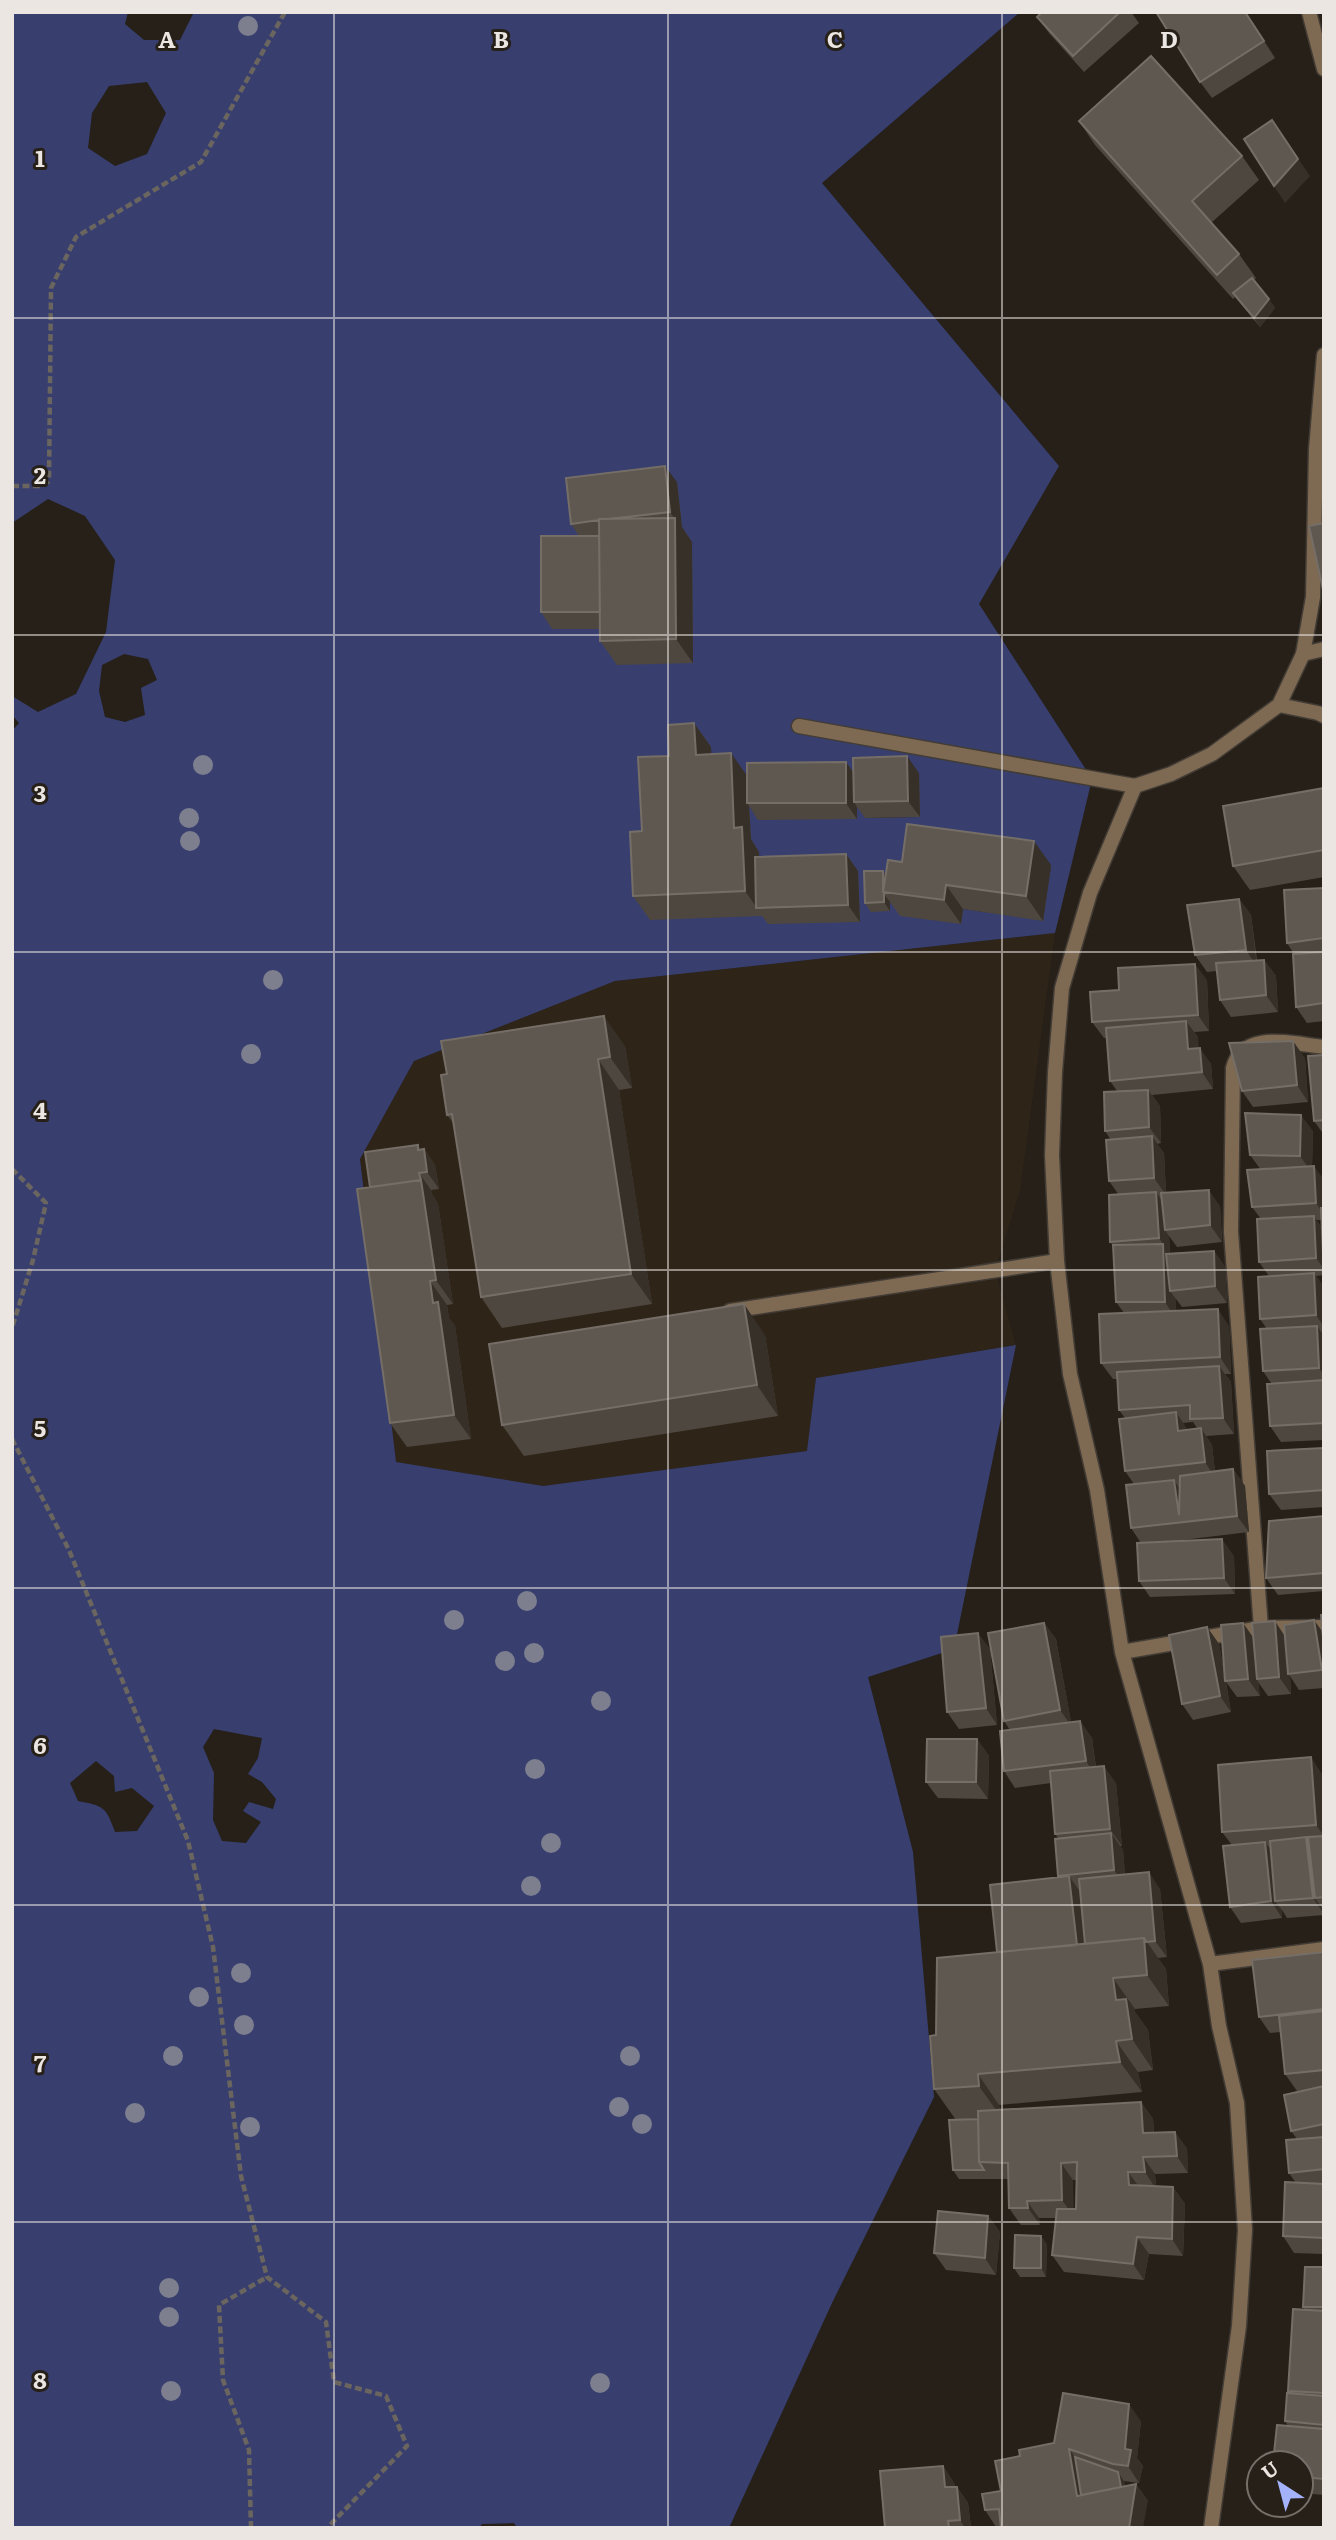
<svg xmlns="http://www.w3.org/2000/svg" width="1336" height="2540" font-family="Literata,serif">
<rect width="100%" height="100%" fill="#262019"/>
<path fill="#2f2418" d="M 1055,933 L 1020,1191 L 995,1270 L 1016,1345 L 816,1378 L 808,1451 L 543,1486 L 396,1462 L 360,1159 L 414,1061 L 615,981 Z"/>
<path fill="#383f6f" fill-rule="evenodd" d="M 12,12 L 128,12 L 125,24 L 144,40 L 180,40 L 194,12 L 1020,12 L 822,183 L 1059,466 L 979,604 L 1092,779 L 1055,933 L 615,981 L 414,1061 L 360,1159 L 396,1462 L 543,1486 L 807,1451 L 816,1378 L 1016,1345 L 954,1649 L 868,1677 L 913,1852 L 934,2097 L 832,2303 L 729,2528 L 517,2528 L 514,2523 L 482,2524 L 479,2528 L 12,2528 L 12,731 L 19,723 L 12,715 L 12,696 L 38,712 L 76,694 L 106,632 L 115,560 L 85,516 L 48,499 L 12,523 ZM 147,82 L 166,113 L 147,154 L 115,166 L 88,148 L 92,113 L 109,86 ZM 124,654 L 148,659 L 157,680 L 141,688 L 145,715 L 125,722 L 105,717 L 99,691 L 102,665 ZM 919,773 L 919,817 L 866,818 ZM 1051,866 L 1043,920 L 963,909 L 960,924 L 905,885 ZM 214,1729 L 262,1738 L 258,1758 L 248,1774 L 262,1782 L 276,1799 L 273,1809 L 249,1802 L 243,1811 L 261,1822 L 246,1843 L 222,1841 L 213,1820 L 214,1773 L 203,1747 ZM 96,1761 L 114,1776 L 115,1792 L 132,1788 L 154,1806 L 137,1831 L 115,1832 C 106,1807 104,1806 78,1801 L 70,1783 Z"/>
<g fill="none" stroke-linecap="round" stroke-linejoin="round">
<g stroke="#423c35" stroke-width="17">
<path id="lane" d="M 1303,654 L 1324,649
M 799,726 L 1135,786
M 730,1311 L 1057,1261"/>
</g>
<g stroke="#423c35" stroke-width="17">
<path id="street" d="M 1309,12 L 1324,69
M 1279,705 L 1318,713 L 1324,716
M 1261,1628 L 1231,1232 L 1233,1068 C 1243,1029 1293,1044 1324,1047
M 1122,1652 L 1261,1628 L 1324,1627
M 1210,1964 L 1324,1949
M 1211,2528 L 1239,2326 L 1245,2230 L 1237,2103 L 1219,2026 L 1210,1964 L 1122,1652 L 1097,1490 L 1070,1374 L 1057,1261 L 1052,1155 L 1055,1072 L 1062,988 L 1090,893 L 1135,786 L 1171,774 L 1212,754 L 1279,705 L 1303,654 L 1313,597 L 1316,449 L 1324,355"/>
</g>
<path stroke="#6b655f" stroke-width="4.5" stroke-dasharray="7 3.5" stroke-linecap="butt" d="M 12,486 L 42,486 L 49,481 L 51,288 L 76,237 L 201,162 L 285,12
M 12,1169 L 46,1203 L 33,1260 L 12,1328
M 12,1439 L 69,1550 L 188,1841 L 213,1947 L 241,2176 L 267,2277 L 326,2322 L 334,2382 L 386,2396 L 407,2446 L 327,2528
M 251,2528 L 249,2450 L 223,2380 L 219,2305 L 267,2277"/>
<use href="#lane" stroke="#7e6952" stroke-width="14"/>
<use href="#street" stroke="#7e6952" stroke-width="14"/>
</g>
<g fill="#7d7f8f">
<circle cx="248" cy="26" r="10"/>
<circle cx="203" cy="765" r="10"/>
<circle cx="189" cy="818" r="10"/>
<circle cx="190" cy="841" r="10"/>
<circle cx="273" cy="980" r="10"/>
<circle cx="251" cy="1054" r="10"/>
<circle cx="527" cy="1601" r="10"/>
<circle cx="454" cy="1620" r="10"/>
<circle cx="534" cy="1653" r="10"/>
<circle cx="505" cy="1661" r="10"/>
<circle cx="601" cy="1701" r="10"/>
<circle cx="535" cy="1769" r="10"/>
<circle cx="551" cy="1843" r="10"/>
<circle cx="531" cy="1886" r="10"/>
<circle cx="241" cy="1973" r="10"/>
<circle cx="199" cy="1997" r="10"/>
<circle cx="244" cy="2025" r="10"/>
<circle cx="173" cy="2056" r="10"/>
<circle cx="630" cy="2056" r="10"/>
<circle cx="619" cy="2107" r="10"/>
<circle cx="135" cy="2113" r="10"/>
<circle cx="642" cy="2124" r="10"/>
<circle cx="250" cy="2127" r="10"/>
<circle cx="169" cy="2288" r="10"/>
<circle cx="169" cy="2317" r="10"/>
<circle cx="600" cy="2383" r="10"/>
<circle cx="171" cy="2391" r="10"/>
</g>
<path fill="#4e473f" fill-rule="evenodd" d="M 1042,12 L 1131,12 L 1139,23 L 1084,72 L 1049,33 L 1037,17 Z
M 1246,12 L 1275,58 L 1212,98 L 1200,82 Z
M 1079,121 L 1242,156 L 1259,180 L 1211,223 L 1239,254 L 1256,278 L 1254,280 L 1275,308 L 1260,327 L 1235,297 L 1233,299 L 1095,145 Z
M 677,482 L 682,527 L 692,542 L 693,663 L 617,665 L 600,641 L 600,629 L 552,629 L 541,612 L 579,536 L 571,524 Z
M 694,723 L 711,747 L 711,754 L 747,776 L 846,762 L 853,773 L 919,773 L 920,817 L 865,818 L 857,807 L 857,819 L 758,820 L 749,806 L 751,839 L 759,852 L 759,857 L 846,854 L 858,871 L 860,922 L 768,924 L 762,916 L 650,920 L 633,896 L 642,831 L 669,756 Z
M 1324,788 L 1324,877 L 1250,890 L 1233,866 Z
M 902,862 L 1051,865 L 1043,921 L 963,909 L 961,924 L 900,916 L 890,902 L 890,911 L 871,912 L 865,903 L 883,871 L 885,874 Z
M 1324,888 L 1324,1021 L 1307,1023 L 1296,1007 L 1294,954 L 1287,943 Z
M 1239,899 L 1251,915 L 1257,960 L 1264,960 L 1276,976 L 1278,1012 L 1231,1017 L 1220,1000 L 1217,971 L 1207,972 L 1195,955 Z
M 1207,980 L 1209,1031 L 1194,1032 L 1198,1037 L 1198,1048 L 1211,1064 L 1213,1089 L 1152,1095 L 1160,1106 L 1161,1143 L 1157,1144 L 1164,1153 L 1166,1193 L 1220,1206 L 1222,1242 L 1177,1247 L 1169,1236 L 1170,1253 L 1214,1251 L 1225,1267 L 1227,1303 L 1182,1307 L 1176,1299 L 1176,1311 L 1229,1326 L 1231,1374 L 1225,1374 L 1231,1382 L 1234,1434 L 1206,1436 L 1212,1445 L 1215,1472 L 1233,1469 L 1245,1486 L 1249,1532 L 1166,1542 L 1234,1556 L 1235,1594 L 1150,1597 L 1139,1581 L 1141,1543 L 1131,1528 L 1134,1484 L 1125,1471 L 1125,1418 L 1119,1410 L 1117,1379 L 1113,1379 L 1101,1363 L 1124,1313 L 1116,1302 L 1113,1246 L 1110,1242 L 1119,1195 L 1109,1181 L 1111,1140 L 1105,1131 L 1117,1091 L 1110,1081 L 1107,1038 L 1104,1038 L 1092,1022 L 1119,990 ZM 1193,1422 L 1197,1428 L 1187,1430 L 1183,1423 Z
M 625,1046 L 632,1088 L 619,1090 L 652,1304 L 502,1328 L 481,1297 L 454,1124 L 447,1115 Z
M 1324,1055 L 1324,1135 L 1314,1121 Z
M 1305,1058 L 1308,1102 L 1253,1107 L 1242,1091 Z
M 1313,1131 L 1312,1166 L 1324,1180 L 1324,1275 L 1316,1276 L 1324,1287 L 1324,1332 L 1321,1332 L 1324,1336 L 1324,1440 L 1281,1442 L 1270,1426 L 1271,1383 L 1263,1371 L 1267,1329 L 1260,1319 L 1269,1276 L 1259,1262 L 1261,1219 L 1252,1207 L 1261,1170 L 1250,1155 ZM 1316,1220 L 1322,1220 L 1322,1228 Z
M 421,1149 L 424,1149 L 435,1165 L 439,1189 L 431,1190 L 432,1194 L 438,1204 L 453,1304 L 447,1305 L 449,1318 L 455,1326 L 471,1439 L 407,1447 L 390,1423 Z
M 765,1335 L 778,1416 L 524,1456 L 502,1425 Z
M 1324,1457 L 1324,1507 L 1281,1510 L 1269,1494 Z
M 1324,1516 L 1324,1591 L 1278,1595 L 1266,1578 Z
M 1324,1615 L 1324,1688 L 1299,1690 L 1290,1676 L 1291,1694 L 1268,1696 L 1258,1682 L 1260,1696 L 1237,1697 L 1226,1682 L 1231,1712 L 1193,1720 L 1182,1704 L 1207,1627 L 1219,1644 L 1225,1676 L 1243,1623 L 1253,1638 L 1322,1632 Z
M 1044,1623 L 1056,1639 L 1071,1722 L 1080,1721 L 1092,1738 L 1096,1767 L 1116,1783 L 1122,1846 L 1120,1846 L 1123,1850 L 1125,1875 L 1160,1889 L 1167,1957 L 1158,1958 L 1166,1969 L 1169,2006 L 1135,2009 L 1135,2012 L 1148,2030 L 1153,2070 L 1138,2072 L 1142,2092 L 999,2105 L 1000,2110 L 1141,2102 L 1153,2119 L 1154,2132 L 1187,2148 L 1188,2173 L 1155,2174 L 1156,2187 L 1173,2187 L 1185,2204 L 1183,2256 L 1149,2254 L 1144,2280 L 1064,2272 L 1052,2255 L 1056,2218 L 1039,2218 L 1040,2225 L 1021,2225 L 1009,2208 L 1008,2179 L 959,2179 L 953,2170 L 978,2118 L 956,2120 L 934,2089 L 936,2035 L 997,1952 L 1060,1878 L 1058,1876 L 1058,1838 L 1055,1834 L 1051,1783 L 1015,1788 L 1004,1771 L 1010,1730 L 1004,1721 ZM 1073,2180 L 1077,2180 L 1076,2209 L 1073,2209 Z
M 990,1649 L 997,1725 L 959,1729 L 947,1712 Z
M 977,1739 L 989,1756 L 988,1799 L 938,1798 L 926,1782 Z
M 1322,1774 L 1324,1791 L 1324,1915 L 1287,1918 L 1282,1910 L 1282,1918 L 1241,1923 L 1230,1907 L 1232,1845 L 1222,1832 Z
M 1324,1952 L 1324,2254 L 1294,2253 L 1283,2236 L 1296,2183 L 1289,2173 L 1297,2139 L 1291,2131 L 1306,2090 L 1297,2091 L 1285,2074 L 1280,2032 L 1270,2033 L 1259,2017 Z
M 988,2216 L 1000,2232 L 996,2275 L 946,2270 L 934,2253 Z
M 1047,2244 L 1046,2277 L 1020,2277 L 1014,2268 Z
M 1324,2267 L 1324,2495 L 1301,2493 L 1301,2463 L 1288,2426 L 1285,2421 L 1290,2393 L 1288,2391 L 1305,2310 L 1303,2307 Z
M 1141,2421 L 1137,2458 L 1143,2466 L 1139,2483 L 1124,2481 L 1125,2487 L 1136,2484 L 1148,2501 L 996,2527 L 985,2510 L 1001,2491 L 1020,2456 L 1054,2443 Z
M 943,2466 L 954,2483 L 955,2487 L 957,2487 L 968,2503 L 971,2528 L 885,2528 Z"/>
<path fill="#373029" d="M 1245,12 L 1246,12 L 1275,58 L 1264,41 Z
M 1272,120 L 1310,176 L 1285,203 L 1274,186 Z
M 1269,299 L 1275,308 L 1260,327 L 1254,318 Z
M 665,466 L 677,482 L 682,527 L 692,542 L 693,663 L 676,639 L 675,519 L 670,512 Z
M 694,723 L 711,747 L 713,779 L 696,755 Z
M 731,753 L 748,777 L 747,803 L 749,806 L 751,839 L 759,852 L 762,908 L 757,908 L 745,891 L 734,828 Z
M 907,756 L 919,773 L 920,817 L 908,801 Z
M 846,762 L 858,779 L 854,802 L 857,807 L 857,819 L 846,803 Z
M 1034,841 L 1051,865 L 1043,921 L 1026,896 Z
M 846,854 L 858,871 L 860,922 L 848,905 Z
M 946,885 L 963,909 L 961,924 L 944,900 Z
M 884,894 L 890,902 L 890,911 L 884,902 Z
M 1239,899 L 1251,915 L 1257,967 L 1246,950 Z
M 1264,960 L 1276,976 L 1278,1012 L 1266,995 Z
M 1195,964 L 1207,980 L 1209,1031 L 1198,1015 Z
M 604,1016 L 625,1046 L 632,1088 L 610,1057 Z
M 1186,1021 L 1198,1037 L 1200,1065 L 1188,1049 Z
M 1293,1041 L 1305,1058 L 1308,1102 L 1297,1085 Z
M 1200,1048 L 1211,1064 L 1213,1089 L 1202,1072 Z
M 598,1059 L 619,1090 L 652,1304 L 631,1274 Z
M 1148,1090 L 1160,1106 L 1161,1143 L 1149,1127 Z
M 1301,1115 L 1313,1131 L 1312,1173 L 1300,1156 Z
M 1152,1136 L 1164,1153 L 1166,1195 L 1154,1178 Z
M 418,1145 L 425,1155 L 424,1149 L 435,1165 L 439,1189 L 427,1172 L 418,1150 Z
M 1314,1166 L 1324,1180 L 1324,1214 L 1316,1203 Z
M 419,1173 L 431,1190 L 432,1194 L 438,1204 L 453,1304 L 436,1280 Z
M 1209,1190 L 1220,1206 L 1222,1242 L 1210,1225 Z
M 1156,1192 L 1167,1208 L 1165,1230 L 1169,1236 L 1170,1254 L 1170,1291 L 1176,1299 L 1176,1319 L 1165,1302 L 1163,1244 L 1159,1238 Z
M 1314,1216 L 1324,1231 L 1324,1269 L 1316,1258 Z
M 1214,1251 L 1225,1267 L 1227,1303 L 1215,1286 Z
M 1314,1273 L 1324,1287 L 1324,1327 L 1316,1315 Z
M 430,1281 L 447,1305 L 449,1318 L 455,1326 L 471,1439 L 454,1415 Z
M 744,1304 L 765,1335 L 778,1416 L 757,1385 Z
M 1218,1309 L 1229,1326 L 1231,1374 L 1220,1357 Z
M 1317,1326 L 1324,1336 L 1324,1375 L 1319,1368 Z
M 1219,1366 L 1231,1382 L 1234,1434 L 1223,1418 Z
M 1176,1412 L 1187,1429 L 1190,1447 L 1178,1431 Z
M 1201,1428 L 1212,1445 L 1216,1479 L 1205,1462 Z
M 1233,1469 L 1245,1486 L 1249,1532 L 1237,1516 Z
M 1174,1480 L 1185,1497 L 1179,1515 Z
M 1222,1539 L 1234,1556 L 1235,1594 L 1224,1578 Z
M 1314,1620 L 1324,1634 L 1324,1672 L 1322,1670 Z
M 1275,1621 L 1286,1638 L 1288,1674 L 1290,1676 L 1291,1694 L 1279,1677 Z
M 1044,1623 L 1056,1639 L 1072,1727 L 1060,1710 Z
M 1243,1623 L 1255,1640 L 1257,1679 L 1258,1682 L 1260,1696 L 1248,1679 Z
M 1207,1627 L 1219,1644 L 1231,1712 L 1220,1696 Z
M 978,1633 L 990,1649 L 997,1725 L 986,1708 Z
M 1080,1721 L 1092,1738 L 1097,1778 L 1086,1761 Z
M 977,1739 L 989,1756 L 988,1799 L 976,1782 Z
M 1311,1757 L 1322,1774 L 1324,1791 L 1324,1836 L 1316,1825 Z
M 1104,1766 L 1116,1783 L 1122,1846 L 1110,1829 Z
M 1111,1833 L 1123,1850 L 1126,1887 L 1114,1870 Z
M 1306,1837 L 1318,1854 L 1315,1898 L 1324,1911 L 1324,1914 L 1313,1898 Z
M 1265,1842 L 1277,1858 L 1275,1901 L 1282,1910 L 1282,1918 L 1271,1901 Z
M 1149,1872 L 1160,1889 L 1167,1957 L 1155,1941 Z
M 1069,1876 L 1081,1893 L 1087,1948 L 1077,1951 Z
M 1144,1938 L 1166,1969 L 1169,2006 L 1147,1975 Z
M 1113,1978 L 1135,2009 L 1135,2012 L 1148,2030 L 1153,2070 L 1132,2039 L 1116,2000 Z
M 1116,2041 L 1138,2072 L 1142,2092 L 1120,2062 Z
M 978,2074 L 999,2105 L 1001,2117 L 979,2086 Z
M 1141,2102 L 1153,2119 L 1155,2149 L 1143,2133 Z
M 1175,2132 L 1187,2148 L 1188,2173 L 1177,2156 Z
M 1143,2157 L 1155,2174 L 1156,2189 L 1145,2172 Z
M 1061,2163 L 1073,2180 L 1074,2217 L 1062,2200 Z
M 1128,2172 L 1140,2188 L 1129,2185 Z
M 1173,2187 L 1185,2204 L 1183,2256 L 1172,2239 Z
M 1027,2201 L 1039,2218 L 1040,2225 L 1028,2208 Z
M 988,2216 L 1000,2232 L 996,2275 L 985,2258 Z
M 1041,2236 L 1047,2244 L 1046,2277 L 1041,2268 Z
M 1137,2237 L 1149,2254 L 1144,2280 L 1133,2264 Z
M 1129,2404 L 1141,2421 L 1137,2458 L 1143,2466 L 1139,2483 L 1128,2466 L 1125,2449 Z
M 1069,2449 L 1081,2465 L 1083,2504 L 1077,2496 Z
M 943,2466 L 954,2483 L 956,2504 L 945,2487 Z
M 1118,2472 L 1124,2481 L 1128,2504 L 1122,2495 Z
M 1136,2484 L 1148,2501 L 1143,2528 L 1129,2528 Z
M 957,2487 L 968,2503 L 971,2528 L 965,2528 L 960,2520 Z"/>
<path fill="#5f5851" stroke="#756e67" stroke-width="2" d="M 1042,12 L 1120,12 L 1073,56 L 1037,17 Z
M 1156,12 L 1245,12 L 1264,41 L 1200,82 Z
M 1151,56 L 1242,156 L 1192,201 L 1239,254 L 1217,275 L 1079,121 Z
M 1272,120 L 1298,159 L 1274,186 L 1244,139 Z
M 1252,278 L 1269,299 L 1254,318 L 1233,293 Z
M 665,466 L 670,512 L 609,519 L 599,519 L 599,520 L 571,524 L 566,478 Z
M 675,518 L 676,639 L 600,641 L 599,519 Z
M 1324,523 L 1324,594 L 1309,526 Z
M 541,536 L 599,536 L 600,612 L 541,612 Z
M 694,723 L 696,755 L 731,753 L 734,828 L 742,827 L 745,891 L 633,896 L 630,832 L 642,831 L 638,757 L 669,756 L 668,725 Z
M 907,756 L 908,801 L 854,802 L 853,758 Z
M 846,762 L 846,803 L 747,803 L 747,763 Z
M 1324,788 L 1324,850 L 1233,866 L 1223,806 Z
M 907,824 L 1034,841 L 1026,896 L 946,885 L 944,900 L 883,892 L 888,860 L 902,862 Z
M 846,854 L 848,905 L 756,908 L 755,857 Z
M 864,871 L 883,871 L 883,892 L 884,892 L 884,902 L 865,903 Z
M 1324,888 L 1324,938 L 1287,943 L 1284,890 Z
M 1239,899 L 1246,950 L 1195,955 L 1187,905 Z
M 1324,952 L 1324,1003 L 1296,1007 L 1293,954 Z
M 1264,960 L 1266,995 L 1220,1000 L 1216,963 Z
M 1195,964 L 1198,1015 L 1092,1022 L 1090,992 L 1119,990 L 1118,968 Z
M 604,1016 L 610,1057 L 598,1059 L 631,1274 L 481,1297 L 452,1114 L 447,1115 L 441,1075 L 447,1074 L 441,1041 Z
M 1186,1021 L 1188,1049 L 1200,1048 L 1202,1072 L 1110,1081 L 1106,1028 Z
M 1293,1041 L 1297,1085 L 1242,1091 L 1229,1043 Z
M 1324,1055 L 1324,1120 L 1314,1121 L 1308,1056 Z
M 1148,1090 L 1149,1127 L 1105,1131 L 1104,1092 Z
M 1245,1113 L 1301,1115 L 1300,1156 L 1250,1155 Z
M 1152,1136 L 1154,1178 L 1109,1181 L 1106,1140 Z
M 418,1145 L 418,1150 L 424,1149 L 427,1172 L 419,1173 L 421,1180 L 370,1187 L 365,1152 Z
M 1314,1166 L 1316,1203 L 1252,1207 L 1247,1170 Z
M 421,1180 L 436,1280 L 430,1281 L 433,1303 L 438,1302 L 454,1415 L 390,1423 L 357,1189 Z
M 1209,1190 L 1210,1225 L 1165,1230 L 1161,1193 Z
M 1156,1192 L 1159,1238 L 1110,1242 L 1109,1195 Z
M 1321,1208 L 1324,1208 L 1323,1253 Z
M 1314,1216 L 1316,1258 L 1259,1262 L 1257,1219 Z
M 1163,1244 L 1165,1302 L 1116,1302 L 1113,1245 Z
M 1214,1251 L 1215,1286 L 1170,1291 L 1166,1254 Z
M 1314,1273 L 1316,1315 L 1260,1319 L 1258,1277 Z
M 744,1304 L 757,1385 L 502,1425 L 489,1344 Z
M 1218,1309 L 1220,1357 L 1101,1363 L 1099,1314 Z
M 1317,1326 L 1319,1368 L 1263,1371 L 1260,1329 Z
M 1219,1366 L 1223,1418 L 1190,1419 L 1190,1405 L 1119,1410 L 1117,1372 Z
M 1324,1380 L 1324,1423 L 1270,1426 L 1267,1384 Z
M 1176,1412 L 1178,1431 L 1201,1428 L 1205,1462 L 1125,1471 L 1119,1419 Z
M 1323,1448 L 1324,1490 L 1269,1494 L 1267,1451 Z
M 1233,1469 L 1237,1516 L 1131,1528 L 1126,1485 L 1174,1480 L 1179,1515 L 1180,1476 Z
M 1324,1516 L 1324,1573 L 1266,1578 L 1269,1521 Z
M 1222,1539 L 1224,1578 L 1139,1581 L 1137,1543 Z
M 1321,1615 L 1324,1615 L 1324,1649 Z
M 1314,1620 L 1322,1670 L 1288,1674 L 1284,1625 Z
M 1275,1621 L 1279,1677 L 1257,1679 L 1252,1623 Z
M 1044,1623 L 1060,1710 L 1004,1721 L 988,1633 Z
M 1243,1623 L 1248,1679 L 1225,1681 L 1221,1625 Z
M 1207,1627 L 1220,1696 L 1182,1704 L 1169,1635 Z
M 978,1633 L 986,1708 L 947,1712 L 941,1637 Z
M 1080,1721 L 1086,1761 L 1004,1771 L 1000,1731 Z
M 927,1739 L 977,1739 L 976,1782 L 926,1782 Z
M 1311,1757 L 1316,1825 L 1222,1832 L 1218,1765 Z
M 1104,1766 L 1110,1829 L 1055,1834 L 1050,1771 Z
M 1111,1833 L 1114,1870 L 1058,1876 L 1055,1839 Z
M 1324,1836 L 1324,1897 L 1315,1898 L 1308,1837 Z
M 1306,1837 L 1313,1898 L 1275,1901 L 1270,1841 Z
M 1265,1842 L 1271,1901 L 1230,1907 L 1223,1846 Z
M 1149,1872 L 1155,1941 L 1146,1942 L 1144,1938 L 1085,1944 L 1079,1879 Z
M 1069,1876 L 1077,1945 L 997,1952 L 990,1885 Z
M 1144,1938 L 1147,1975 L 1113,1978 L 1116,2000 L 1126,1999 L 1132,2039 L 1116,2041 L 1120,2062 L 978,2074 L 979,2086 L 934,2089 L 930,2036 L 936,2035 L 937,1958 Z
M 1324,1952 L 1324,2009 L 1259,2017 L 1252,1960 Z
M 1324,2011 L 1324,2070 L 1285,2074 L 1279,2016 Z
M 1324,2086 L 1324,2124 L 1291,2131 L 1284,2095 Z
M 1141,2102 L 1143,2133 L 1175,2132 L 1177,2156 L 1143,2157 L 1145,2172 L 1128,2172 L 1129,2185 L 1173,2187 L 1172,2239 L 1137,2237 L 1133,2264 L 1052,2255 L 1057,2209 L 1076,2209 L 1077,2162 L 1061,2163 L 1062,2200 L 1027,2201 L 1028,2208 L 1009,2208 L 1008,2163 L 979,2162 L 978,2111 Z
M 978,2119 L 979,2162 L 984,2170 L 953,2170 L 949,2120 Z
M 1324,2137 L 1324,2169 L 1289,2173 L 1286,2140 Z
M 1285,2182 L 1324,2184 L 1324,2238 L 1283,2236 Z
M 938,2211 L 988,2216 L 985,2258 L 934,2253 Z
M 1015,2235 L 1041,2236 L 1041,2268 L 1014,2268 Z
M 1305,2267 L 1324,2267 L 1324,2307 L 1303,2307 Z
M 1293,2309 L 1324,2311 L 1324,2393 L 1288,2391 Z
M 1063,2393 L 1129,2404 L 1125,2449 L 1131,2450 L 1128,2466 L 1113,2464 L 1069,2449 L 1077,2496 L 1136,2484 L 1129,2528 L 1001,2528 L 999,2509 L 985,2510 L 982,2494 L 1001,2491 L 995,2461 L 1020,2456 L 1019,2450 L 1054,2443 Z
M 1287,2393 L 1324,2396 L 1324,2425 L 1285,2421 Z
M 1277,2425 L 1324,2429 L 1324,2479 L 1301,2477 L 1301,2463 L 1273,2463 Z
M 1075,2457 L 1118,2472 L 1121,2487 L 1081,2495 Z
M 943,2466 L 945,2487 L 957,2487 L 960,2520 L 948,2521 L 949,2528 L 885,2528 L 880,2471 Z"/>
<path fill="none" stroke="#ebe6e1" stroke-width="2" stroke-opacity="0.55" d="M 334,12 L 334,2528M 668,12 L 668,2528M 1002,12 L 1002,2528M 12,318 L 1324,318M 12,635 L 1324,635M 12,952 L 1324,952M 12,1270 L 1324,1270M 12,1588 L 1324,1588M 12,1905 L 1324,1905M 12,2222 L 1324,2222"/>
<g font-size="23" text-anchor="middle" font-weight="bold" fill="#ebe6e1" stroke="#262019" stroke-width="6" stroke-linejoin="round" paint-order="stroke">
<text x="167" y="48">A</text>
<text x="501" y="48">B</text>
<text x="835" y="48">C</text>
<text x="1169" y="48">D</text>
<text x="40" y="167">1</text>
<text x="40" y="484">2</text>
<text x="40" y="802">3</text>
<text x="40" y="1119">4</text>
<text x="40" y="1437">5</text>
<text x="40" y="1754">6</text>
<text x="40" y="2072">7</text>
<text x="40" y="2389">8</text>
</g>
<rect width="1336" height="2540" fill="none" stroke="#ebe6e1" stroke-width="28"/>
<g transform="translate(1280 2484) rotate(324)"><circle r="33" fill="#262019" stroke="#756f69" stroke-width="2"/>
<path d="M0-5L12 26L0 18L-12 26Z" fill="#a4b2fc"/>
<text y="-10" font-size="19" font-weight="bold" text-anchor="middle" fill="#ebe6e1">U</text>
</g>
</svg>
